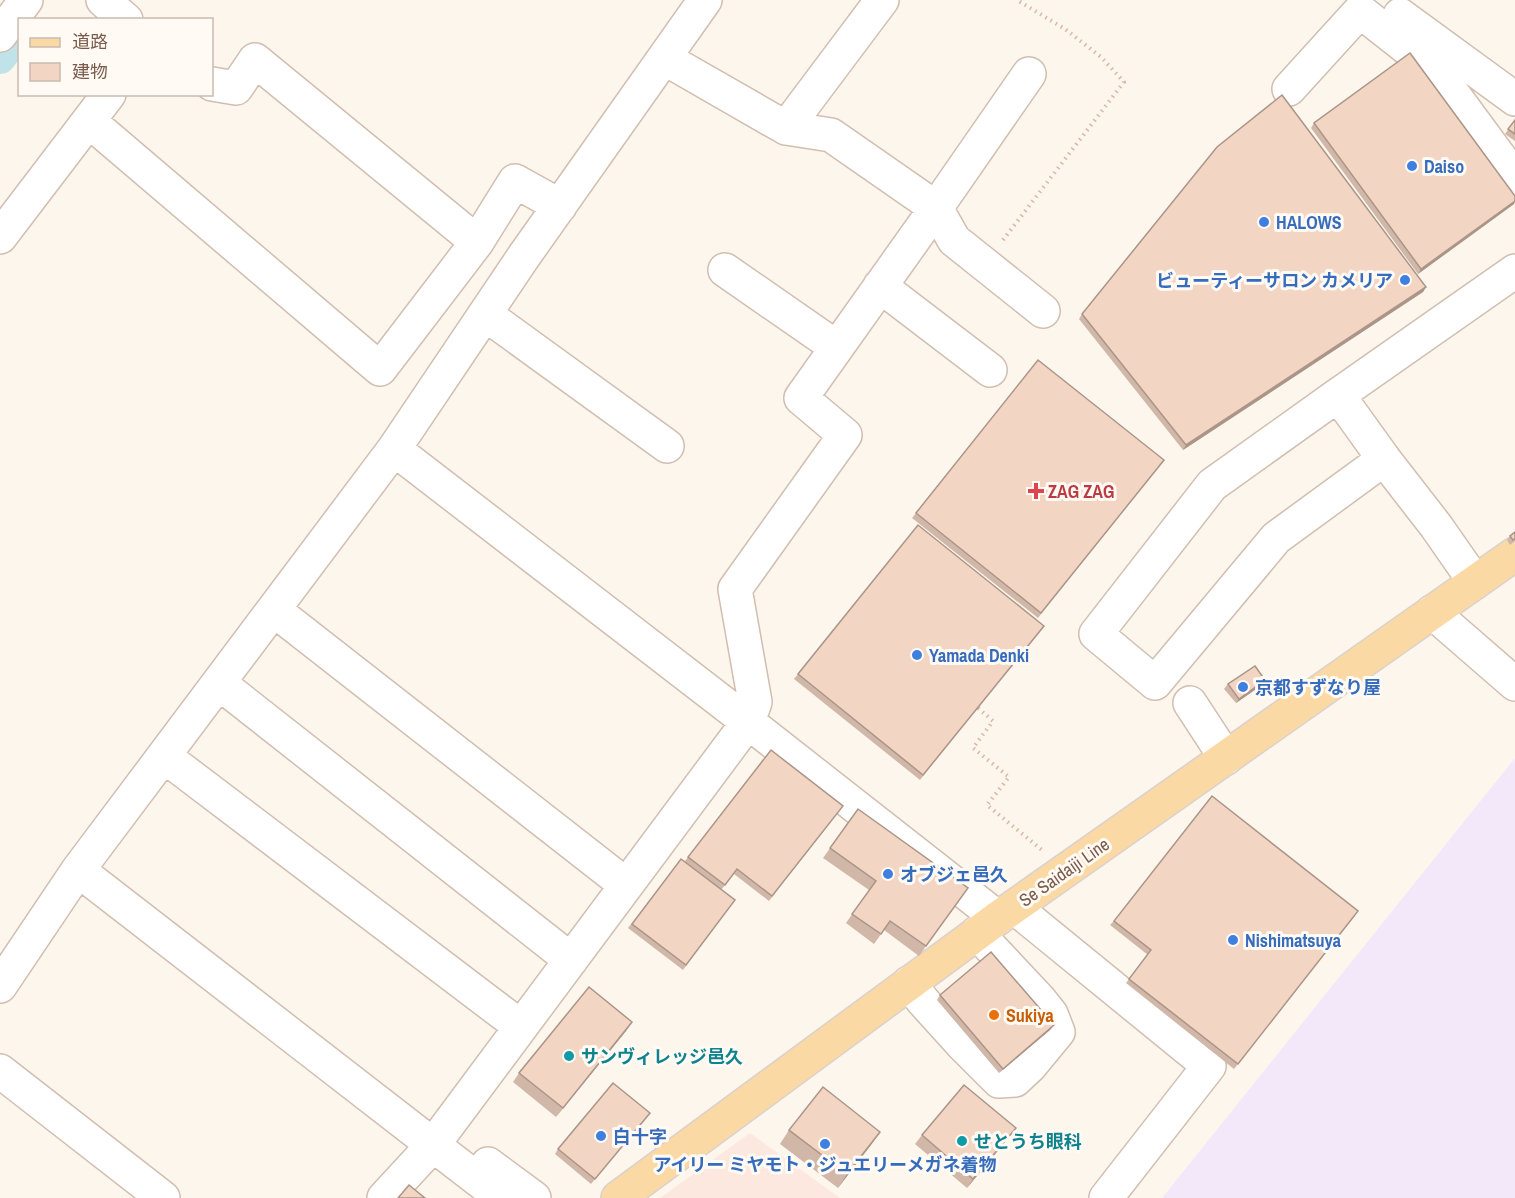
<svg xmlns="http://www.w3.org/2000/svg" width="1515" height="1198" font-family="'Archivo Narrow','Noto Sans JP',sans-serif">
<rect width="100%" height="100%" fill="#fdf6ec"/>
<path fill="#fde8e0" d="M 750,1133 L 840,1198 L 660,1198 Z"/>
<path fill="#f3e8fa" d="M 1515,758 L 1515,1198 L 1162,1198 Z"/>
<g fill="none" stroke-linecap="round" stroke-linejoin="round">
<path stroke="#bfe3e8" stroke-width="32" d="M 0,58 L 20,32"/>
<g stroke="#d1beb0" stroke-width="36">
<path id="minor" d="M 103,0 L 126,20
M 1400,15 L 1515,99
M 0,35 L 26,0
M 1029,74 L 936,208 L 954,240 L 1043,311
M 1289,89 L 1360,11 L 1430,66 L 1445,83 L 1515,178
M 89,121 L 380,369 L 477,242 L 255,60 L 236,88 L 212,84
M 786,128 L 882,0
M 0,237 L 109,94
M 477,242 L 515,181 L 560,206
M 725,270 L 836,347
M 880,286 L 990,370
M 485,314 L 667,446
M 1338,395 L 1515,271
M 394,449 L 748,722 L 998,918
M 1384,459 L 1338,395 L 1212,485 L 1096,634 L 1155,683 L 1276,538 L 1384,459 L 1436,526 L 1475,582
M 274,610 L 626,885
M 1432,612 L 1515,684
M 219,683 L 571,960
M 1190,703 L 1226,758
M 164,756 L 521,1027
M 78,870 L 433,1145 L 384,1198
M 1014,907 L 1209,1066 L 1106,1198
M 909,983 L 923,1001 L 961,1043 L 999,1081 L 1015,1080 L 1030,1066 L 1058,1032 L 1051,1014 L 1039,999 L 977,933
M 0,986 L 78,870 L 394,449 L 524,256 L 705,0
M 0,1071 L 163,1198
M 488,1164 L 534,1198
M 502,1198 L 433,1145 L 748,722 L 755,702 L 735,589 L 845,435 L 801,398 L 936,208 L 831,135 L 786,128 L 664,58"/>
</g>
<g stroke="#dad1cd" stroke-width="36">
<path id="major" d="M 618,1198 L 998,918 L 1515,554"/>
</g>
<path stroke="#d9b8a5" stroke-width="4" stroke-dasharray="1.5 4.5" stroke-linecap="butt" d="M 1003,240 L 1124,82 L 1101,57 L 1065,29 L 1017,0
M 978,708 L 993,721 L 973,748 L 1009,777 L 987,805 L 1042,850"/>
<use href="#minor" stroke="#fff" stroke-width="33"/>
<use href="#major" stroke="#fbd9a5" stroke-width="33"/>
</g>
<path fill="#d1b7a8" d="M 1515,120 L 1515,141 L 1505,134 Z
M 1314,123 L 1514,204 L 1418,274 L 1311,128 Z
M 1426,287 L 1423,292 L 1183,450 L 1079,319 L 1082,314 Z
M 1164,460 L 1038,618 L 912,518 L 916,513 Z
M 1515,532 L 1515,541 L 1510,545 L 1507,540 L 1510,536 Z
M 1040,630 L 920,780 L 794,679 L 798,674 Z
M 1265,680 L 1262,685 L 1236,703 L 1224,689 L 1228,684 Z
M 771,750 L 843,806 L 769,901 L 734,874 L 721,890 L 735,900 L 683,970 L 628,928 L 681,859 L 685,861 Z
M 858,809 L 968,888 L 919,956 L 884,930 L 874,944 L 846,923 L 869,890 L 823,858 Z
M 1355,916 L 1234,1069 L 1126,983 L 1148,955 L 1110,925 L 1114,921 Z
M 940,995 L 1054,1025 L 1050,1030 L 999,1073 L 937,1000 Z
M 626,1031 L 556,1117 L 513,1082 L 519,1073 Z
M 646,1118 L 591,1184 L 555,1154 L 558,1149 Z
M 789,1130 L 880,1132 L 838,1188 L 780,1144 Z
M 922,1135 L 1009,1137 L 967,1188 L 915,1144 Z"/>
<path fill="#aa9588" d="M 1515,201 L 1514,204 L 1418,274 L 1421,269 Z
M 1426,287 L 1423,292 L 1183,450 L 1186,445 Z
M 1265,680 L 1262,685 L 1236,703 L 1239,699 Z
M 632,1022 L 626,1031 L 556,1117 L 563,1108 Z
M 1054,1025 L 1050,1030 L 999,1073 L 1003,1069 Z
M 1016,1128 L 1009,1137 L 967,1188 L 973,1179 Z
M 880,1132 L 871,1145 L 838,1188 L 847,1174 Z"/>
<path fill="#f3d5c3" stroke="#aa9588" stroke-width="1.5" d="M 1410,53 L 1515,196 L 1515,201 L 1421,269 L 1314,123 Z
M 1282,95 L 1426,287 L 1186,445 L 1082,314 L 1217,147 Z
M 1515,120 L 1515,134 L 1508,129 Z
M 1038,360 L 1164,460 L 1041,613 L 916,513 Z
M 918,525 L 1044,626 L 923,775 L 798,674 Z
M 1515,532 L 1515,539 L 1513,540 L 1510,536 Z
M 1255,666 L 1265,680 L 1239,699 L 1228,684 Z
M 771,750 L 843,806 L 772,896 L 737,869 L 725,885 L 688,857 Z
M 1212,796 L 1358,911 L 1238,1064 L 1129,979 L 1151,950 L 1114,921 Z
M 858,809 L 968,888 L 926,946 L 890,921 L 881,934 L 852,914 L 876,881 L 830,848 Z
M 681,859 L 735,900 L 686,965 L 632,924 Z
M 991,952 L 1054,1025 L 1003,1069 L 940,995 Z
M 589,987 L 632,1022 L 563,1108 L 519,1073 Z
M 613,1083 L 650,1113 L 595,1179 L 558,1149 Z
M 964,1085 L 1016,1128 L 973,1179 L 922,1135 Z
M 823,1087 L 880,1132 L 847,1174 L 789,1130 Z
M 409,1185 L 425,1198 L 398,1198 Z"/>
<g fill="#3f7fe0" stroke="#fffaf3" stroke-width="2">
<circle cx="1412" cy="166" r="6"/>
<circle cx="1264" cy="222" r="6"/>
<circle cx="1405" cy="280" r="6"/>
<circle cx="917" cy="655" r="6"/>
<circle cx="1243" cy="687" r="6"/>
<circle cx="888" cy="874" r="6"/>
<circle cx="1233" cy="940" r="6"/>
<circle cx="601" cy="1136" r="6"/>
<circle cx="825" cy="1144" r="6"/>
</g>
<path fill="#e0444e" stroke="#fffaf3" stroke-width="2" d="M1033 482h6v6h6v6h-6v6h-6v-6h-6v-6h6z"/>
<circle fill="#e8710a" stroke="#fffaf3" stroke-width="2" cx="994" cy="1015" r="6"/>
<g fill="#0f9aa8" stroke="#fffaf3" stroke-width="2">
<circle cx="569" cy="1056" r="6"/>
<circle cx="962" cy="1141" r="6"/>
</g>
<g text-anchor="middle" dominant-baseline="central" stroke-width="6" stroke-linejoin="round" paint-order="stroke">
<g font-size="18" font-weight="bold" fill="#366cbe" stroke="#fffaf3" text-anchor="start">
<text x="1424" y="166">Daiso</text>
<text x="1276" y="222">HALOWS</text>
<text x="1393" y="280" text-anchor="end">ビューティーサロン カメリア</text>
<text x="929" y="655">Yamada Denki</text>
<text x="1255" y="687">京都すずなり屋</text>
<text x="900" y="874">オブジェ邑久</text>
<text x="1245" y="940">Nishimatsuya</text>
<text x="613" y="1136">白十字</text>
<text x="825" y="1164" text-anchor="middle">アイリー ミヤモト・ジュエリーメガネ着物</text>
</g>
<g font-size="18" font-weight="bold" fill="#be3a42" stroke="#fffaf3" text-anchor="start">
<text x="1048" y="491">ZAG ZAG</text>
</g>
<g font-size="18" fill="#7a5c4d" stroke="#fffaf3">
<text transform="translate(1064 872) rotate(-35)">Se Saidaiji Line</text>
</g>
<g font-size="18" font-weight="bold" fill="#c56008" stroke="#fffaf3" text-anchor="start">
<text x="1006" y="1015">Sukiya</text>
</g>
<g font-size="18" font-weight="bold" fill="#0d838f" stroke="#fffaf3" text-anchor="start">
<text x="581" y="1056">サンヴィレッジ邑久</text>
<text x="974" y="1141">せとうち眼科</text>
</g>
</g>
<rect x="18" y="18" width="195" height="78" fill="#fffaf3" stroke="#cabbb1" stroke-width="1.5"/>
<rect x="30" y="38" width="30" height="9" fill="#fbd9a5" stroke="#cabbb1" stroke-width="1.5"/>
<text x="72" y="48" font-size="18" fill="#7a5c4d">道路</text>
<rect x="30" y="63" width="30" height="18" fill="#f3d5c3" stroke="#cabbb1" stroke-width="1.5"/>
<text x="72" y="78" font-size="18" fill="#7a5c4d">建物</text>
</svg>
